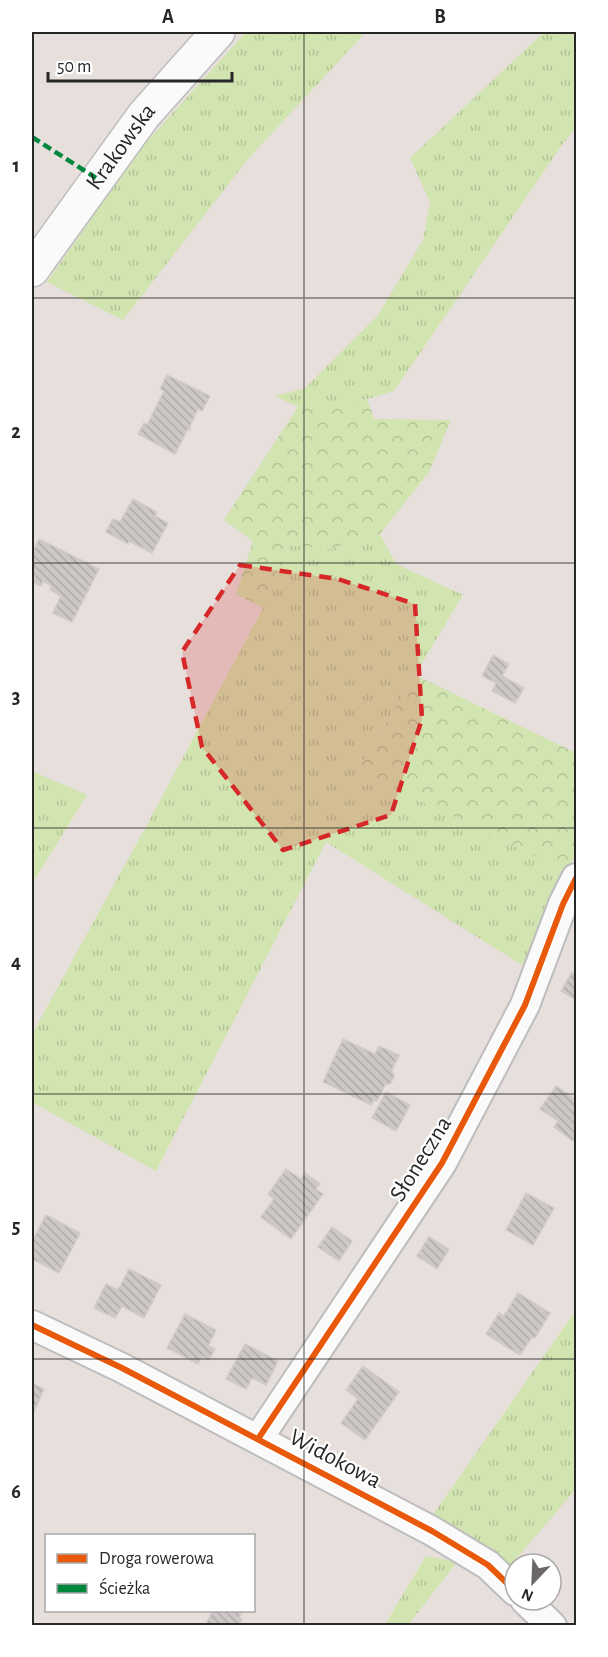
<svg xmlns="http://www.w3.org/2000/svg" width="608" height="1657" font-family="'Alegreya Sans',sans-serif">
<defs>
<pattern id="grass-tufts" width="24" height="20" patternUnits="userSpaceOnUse" patternTransform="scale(1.5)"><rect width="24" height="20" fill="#d2e4b0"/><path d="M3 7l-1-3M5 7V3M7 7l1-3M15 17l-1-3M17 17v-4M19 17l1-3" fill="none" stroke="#b4c497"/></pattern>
<pattern id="forest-crowns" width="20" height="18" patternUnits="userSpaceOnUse" patternTransform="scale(1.5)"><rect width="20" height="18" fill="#d2e4b0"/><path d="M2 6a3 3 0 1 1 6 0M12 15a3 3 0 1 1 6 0" fill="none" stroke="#b4c497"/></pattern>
<pattern id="building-back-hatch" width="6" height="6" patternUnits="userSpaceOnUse" patternTransform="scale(1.5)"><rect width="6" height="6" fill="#cdc8c5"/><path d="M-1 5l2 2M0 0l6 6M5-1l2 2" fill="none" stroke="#b0aca9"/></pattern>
</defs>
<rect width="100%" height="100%" fill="#e7dfdb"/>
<path fill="url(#grass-tufts)" d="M 246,32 L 366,32 L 248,159 L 123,320 L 47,282 L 141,148 Z
M 544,32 L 576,32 L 576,127 L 560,148 L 394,391 L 367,399 L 298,407 L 275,396 L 305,388 L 378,315 L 423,240 L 430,202 L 410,158 Z
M 380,534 L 396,564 L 463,595 L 357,771 L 567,871 L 525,967 L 326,842 L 156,1171 L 32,1102 L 32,1034 L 149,821 L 263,608 L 288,545 L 330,549 Z
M 32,771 L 87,795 L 32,884 Z
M 576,1310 L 576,1489 L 510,1566 L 430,1519 Z
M 426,1556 L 457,1562 L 408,1625 L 384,1626 Z"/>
<path fill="url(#forest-crowns)" d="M 367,399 L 374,419 L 451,420 L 429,472 L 380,534 L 330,549 L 288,545 L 263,608 L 236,594 L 253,541 L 224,520 L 298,407 Z
M 415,675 L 576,753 L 576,853 L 567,871 L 357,771 Z"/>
<path fill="url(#building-back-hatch)" stroke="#d2cbc7" stroke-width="1.5" d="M 167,375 L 210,396 L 202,411 L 198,409 L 190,426 L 190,430 L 188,429 L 175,454 L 138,434 L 144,423 L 147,425 L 164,391 L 160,389 Z
M 133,499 L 157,512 L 155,516 L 168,523 L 152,553 L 129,541 L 128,544 L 106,532 L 113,519 L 120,522 Z
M 39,539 L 99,569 L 72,622 L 53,613 L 61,596 L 50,590 L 52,586 L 43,581 L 41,586 L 32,582 L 35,576 L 32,575 L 32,553 Z
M 493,655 L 509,664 L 502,676 L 524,688 L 515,703 L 492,691 L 496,683 L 482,676 Z
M 572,972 L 576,975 L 576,1000 L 561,991 Z
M 343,1039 L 375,1054 L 379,1046 L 399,1055 L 392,1070 L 394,1076 L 391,1083 L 385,1085 L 377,1101 L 374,1100 L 371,1105 L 323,1082 Z
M 556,1086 L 576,1100 L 576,1136 L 573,1141 L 554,1127 L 558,1121 L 540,1109 Z
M 386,1092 L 410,1105 L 396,1131 L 372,1118 Z
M 286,1169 L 301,1179 L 305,1173 L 320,1184 L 316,1189 L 323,1194 L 291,1239 L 261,1217 L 274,1199 L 268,1194 Z
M 526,1193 L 554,1208 L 533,1245 L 506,1230 Z
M 46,1215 L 80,1233 L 59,1273 L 32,1259 L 32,1242 Z
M 332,1227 L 352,1241 L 339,1261 L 318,1247 Z
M 429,1237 L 449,1249 L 437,1269 L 417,1256 Z
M 129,1269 L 161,1285 L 144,1318 L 122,1306 L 115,1318 L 94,1308 L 106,1284 L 118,1290 Z
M 518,1293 L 550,1313 L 535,1338 L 532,1337 L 520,1355 L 486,1334 L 499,1313 L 504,1316 Z
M 185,1314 L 216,1330 L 208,1346 L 215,1349 L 209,1360 L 202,1356 L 198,1364 L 167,1348 Z
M 245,1344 L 278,1361 L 266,1385 L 252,1378 L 246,1389 L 226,1379 Z
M 363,1366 L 399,1392 L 365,1440 L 341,1423 L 358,1399 L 346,1390 Z
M 32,1383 L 44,1389 L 32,1416 Z
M 213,1610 L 243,1610 L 239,1618 L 242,1619 L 238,1626 L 205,1626 Z"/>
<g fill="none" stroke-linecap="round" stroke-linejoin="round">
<g stroke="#bebdbe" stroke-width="32">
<path id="minor" d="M 32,1325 L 122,1368 L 432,1531 L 488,1565 L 515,1591
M 258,1439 L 442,1163 L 525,1005 L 563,904 L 576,878
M 525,1600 L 552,1626"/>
</g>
<g stroke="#bebdbe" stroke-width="36">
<g id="secondary">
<path id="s1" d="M 32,270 L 144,115 L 218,32"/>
</g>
</g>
<use href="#minor" stroke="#fbfafa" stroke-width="28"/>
<use href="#secondary" stroke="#fbfafa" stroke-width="33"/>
<path stroke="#00873e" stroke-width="4.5" stroke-dasharray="9 4.5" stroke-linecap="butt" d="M 32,137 L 96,178"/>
<g stroke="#fff" stroke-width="10">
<path id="cycleway" d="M 32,1325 L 122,1368 L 432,1531 L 488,1565 L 515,1591
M 258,1439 L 442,1163 L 525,1005 L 563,904 L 576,878"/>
</g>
<use href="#cycleway" stroke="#e8590c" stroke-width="6"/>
</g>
<path fill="#d62828" fill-opacity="0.2" stroke="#d62828" stroke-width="4.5" stroke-dasharray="12 8" stroke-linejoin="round" d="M 240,565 L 338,579 L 415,604 L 422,719 L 391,815 L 283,850 L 202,747 L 182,652 Z"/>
<path fill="none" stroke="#272727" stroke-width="1.5" stroke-opacity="0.55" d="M 304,32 L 304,1626M 32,298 L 576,298M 32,563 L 576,563M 32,828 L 576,828M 32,1094 L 576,1094M 32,1359 L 576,1359"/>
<g text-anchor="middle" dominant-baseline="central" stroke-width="4.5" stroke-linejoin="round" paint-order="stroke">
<g font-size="24" fill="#272727" stroke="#fff">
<text stroke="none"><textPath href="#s1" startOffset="152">Krakowska</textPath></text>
<text transform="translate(421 1159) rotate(-58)">Słoneczna</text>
<text transform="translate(335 1459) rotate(28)">Widokowa</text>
</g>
</g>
<rect width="608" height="1657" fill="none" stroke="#ffffff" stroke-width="66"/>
<rect x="45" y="1534" width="210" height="78" fill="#ffffff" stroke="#a9a9a9" stroke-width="1.5"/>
<rect x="57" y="1554" width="30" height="9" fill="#e8590c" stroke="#a9a9a9" stroke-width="1.5"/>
<text x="99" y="1564" font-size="18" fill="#272727">Droga rowerowa</text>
<rect x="57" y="1584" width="30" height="9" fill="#00873e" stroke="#a9a9a9" stroke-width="1.5"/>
<text x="99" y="1594" font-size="18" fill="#272727">Ścieżka</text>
<g transform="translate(533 1582) rotate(203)"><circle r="28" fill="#ffffff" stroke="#a9a9a9" stroke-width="1.5"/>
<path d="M0-4.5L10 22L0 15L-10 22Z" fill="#6a6766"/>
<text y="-9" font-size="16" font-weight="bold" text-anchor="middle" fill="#272727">N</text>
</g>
<path d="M48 72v9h184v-9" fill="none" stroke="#272727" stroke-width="3"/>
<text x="57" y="72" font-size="18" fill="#272727" stroke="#ffffff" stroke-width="4.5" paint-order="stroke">50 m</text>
<rect x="33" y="33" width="542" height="1591" fill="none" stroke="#272727" stroke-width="2"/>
<g font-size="20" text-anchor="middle" font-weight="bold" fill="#272727">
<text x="168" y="23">A</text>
<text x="440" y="23">B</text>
<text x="16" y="172">1</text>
<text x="16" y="438">2</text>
<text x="16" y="703">3</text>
<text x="16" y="968">4</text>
<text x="16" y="1233">5</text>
<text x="16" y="1498">6</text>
</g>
</svg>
